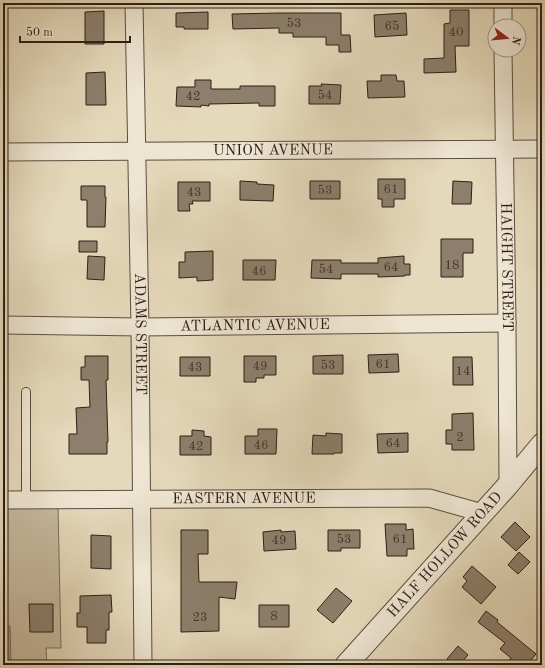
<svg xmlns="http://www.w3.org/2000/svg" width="545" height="668" font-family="'Old Standard TT',serif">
<rect width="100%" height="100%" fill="#e5d9bb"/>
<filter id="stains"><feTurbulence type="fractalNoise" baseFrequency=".005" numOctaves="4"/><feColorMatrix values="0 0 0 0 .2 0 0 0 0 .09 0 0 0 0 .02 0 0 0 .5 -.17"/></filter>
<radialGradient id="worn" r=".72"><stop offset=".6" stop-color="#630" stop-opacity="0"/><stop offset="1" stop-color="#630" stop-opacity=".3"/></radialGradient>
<path fill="#c6b99f" stroke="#7a6c5b" d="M 58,507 L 61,648 L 46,648 L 47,665 L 3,665 L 3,508 Z"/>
<path fill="#a69983" stroke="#766858" d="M 3,626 L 10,626 L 11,665 L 3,665 Z"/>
<path fill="#8d7f6c" stroke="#2d1e17" d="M 450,10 L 469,10 L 469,46 L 455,46 L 456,72 L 424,73 L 424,59 L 444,58 L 444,24 L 450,23 Z
M 104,11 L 104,44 L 85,44 L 85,12 Z
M 208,12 L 208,29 L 184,29 L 184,27 L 176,27 L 176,13 Z
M 279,13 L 341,13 L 341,35 L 350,35 L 351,52 L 339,52 L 339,45 L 326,45 L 326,37 L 293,37 L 293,33 L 279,33 L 279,28 L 233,29 L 232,14 Z
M 406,13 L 407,35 L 375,37 L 374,15 Z
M 105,72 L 106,105 L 86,105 L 86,73 Z
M 381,75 L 396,75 L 397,81 L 404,81 L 405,97 L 368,98 L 367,81 L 381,81 Z
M 195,80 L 211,80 L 211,89 L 240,89 L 240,86 L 275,86 L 275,106 L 259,106 L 259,103 L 209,104 L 209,106 L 201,105 L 201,107 L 176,106 L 177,87 L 195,87 Z
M 321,84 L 341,85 L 340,104 L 309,104 L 309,86 L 322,86 Z
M 378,179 L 405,179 L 405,199 L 394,199 L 394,207 L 382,207 L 382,199 L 378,199 Z
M 240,181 L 257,182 L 257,184 L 274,185 L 273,201 L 240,200 Z
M 310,181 L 340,181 L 340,199 L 310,199 Z
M 453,181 L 472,182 L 471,204 L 452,204 Z
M 178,182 L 210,182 L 210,201 L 192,201 L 193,204 L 189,204 L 190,211 L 178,211 Z
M 81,186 L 105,186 L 105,197 L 106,197 L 105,227 L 87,227 L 87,200 L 81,200 Z
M 441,239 L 473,239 L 473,253 L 463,253 L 463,277 L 441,277 Z
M 79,241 L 97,241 L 97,252 L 79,252 Z
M 213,251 L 213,280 L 197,281 L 197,277 L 179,278 L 179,262 L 185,262 L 185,252 Z
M 88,256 L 105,257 L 104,280 L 87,279 Z
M 404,256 L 404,264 L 410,264 L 410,275 L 405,275 L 405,276 L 378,277 L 378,274 L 341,274 L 341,279 L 311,278 L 312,260 L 341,260 L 341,263 L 378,263 L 378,258 Z
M 243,260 L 276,260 L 275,280 L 243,280 Z
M 398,354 L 399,372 L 369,373 L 368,355 Z
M 343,355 L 343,374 L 313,374 L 313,356 Z
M 85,356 L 108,356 L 108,380 L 106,380 L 108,442 L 107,442 L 107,454 L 69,454 L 69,434 L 77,434 L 76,408 L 90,407 L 89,380 L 81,380 L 81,367 L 85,367 Z
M 244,356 L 276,356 L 276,375 L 264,375 L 264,378 L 256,378 L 256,382 L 244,382 Z
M 180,357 L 210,357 L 210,376 L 180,376 Z
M 453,357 L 472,357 L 473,385 L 453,385 Z
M 473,413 L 474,450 L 452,450 L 452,444 L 446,444 L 446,430 L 452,430 L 452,414 Z
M 258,429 L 277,429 L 276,454 L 245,454 L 245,436 L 258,436 Z
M 192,430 L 204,431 L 204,436 L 211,437 L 211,455 L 180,455 L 180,436 L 192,436 Z
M 326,433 L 342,434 L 342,453 L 334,453 L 334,454 L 312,454 L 313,435 L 326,436 Z
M 408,433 L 408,452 L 378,453 L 377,434 Z
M 515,522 L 530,537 L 516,551 L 501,537 Z
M 385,524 L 406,524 L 406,530 L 413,529 L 414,549 L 407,549 L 407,556 L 387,556 Z
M 181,530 L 208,530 L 208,554 L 198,554 L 199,582 L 237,582 L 235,599 L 219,597 L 219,631 L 181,632 Z
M 281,530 L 281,532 L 295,531 L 296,549 L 264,551 L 263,532 Z
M 328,530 L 360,530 L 360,548 L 341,548 L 341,551 L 328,551 Z
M 91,535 L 111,536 L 111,569 L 91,568 Z
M 519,552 L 530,562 L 518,574 L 508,565 Z
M 472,566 L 496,587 L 481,604 L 462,587 L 467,581 L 463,577 Z
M 336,588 L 352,601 L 333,623 L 317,610 Z
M 111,595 L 112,612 L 109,612 L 109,630 L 106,630 L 106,643 L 87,643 L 87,627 L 77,627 L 77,613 L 80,613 L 80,596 Z
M 29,604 L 53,604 L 53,632 L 30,632 Z
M 259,605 L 289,605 L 289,627 L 259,627 Z
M 486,611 L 498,620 L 497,622 L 536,654 L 527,665 L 505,665 L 511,658 L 500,649 L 505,643 L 478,622 Z
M 458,646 L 468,655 L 459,665 L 454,665 L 447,659 Z"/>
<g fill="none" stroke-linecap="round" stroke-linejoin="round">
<g stroke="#5b4d40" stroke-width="10">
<path id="service" d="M 26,499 L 26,392"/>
</g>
<g stroke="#5b4d40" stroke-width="19">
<g id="minor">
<path id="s1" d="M 134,3 L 140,327 L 143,665"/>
<path d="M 503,3 L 503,26"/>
<path id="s2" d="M 503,50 L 507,323 L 508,485"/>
<path id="s3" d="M 3,152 L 542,149"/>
<path id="s4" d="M 3,325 L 140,327 L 507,323"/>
<path id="s5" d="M 3,500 L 429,498 L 482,513"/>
</g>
</g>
<g stroke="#5b4d40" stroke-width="23">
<g id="tertiary">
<path id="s6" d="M 346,665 L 508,485 L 542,444"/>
</g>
</g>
<use href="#service" stroke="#eee6d3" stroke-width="8"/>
<use href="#minor" stroke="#eee6d3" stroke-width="17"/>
<use href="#tertiary" stroke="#eee6d3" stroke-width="21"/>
</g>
<g text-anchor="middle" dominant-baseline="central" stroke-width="3.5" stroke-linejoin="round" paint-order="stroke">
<g font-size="13" fill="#45362c">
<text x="294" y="23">53</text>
<text x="392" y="26">65</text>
<text x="456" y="32">40</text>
<text x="325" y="95">54</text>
<text x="193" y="96">42</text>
<text x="391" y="189">61</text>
<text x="325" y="190">53</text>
<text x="194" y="192">43</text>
<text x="452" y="265">18</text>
<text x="391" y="267">64</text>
<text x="326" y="269">54</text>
<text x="259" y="271">46</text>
<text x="383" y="364">61</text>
<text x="328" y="365">53</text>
<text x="260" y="366">49</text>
<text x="195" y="367">43</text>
<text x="463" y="371">14</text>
<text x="460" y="437">2</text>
<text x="393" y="443">64</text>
<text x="261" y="445">46</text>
<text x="196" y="446">42</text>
<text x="344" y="539">53</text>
<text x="400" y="539">61</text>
<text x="279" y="540">49</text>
<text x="274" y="616">8</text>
<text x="200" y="617">23</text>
</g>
<g font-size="15" fill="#2d1e17" stroke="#eee6d3">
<text stroke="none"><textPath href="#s3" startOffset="270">UNION AVENUE</textPath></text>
<text stroke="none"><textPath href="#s2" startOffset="217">HAIGHT STREET</textPath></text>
<text stroke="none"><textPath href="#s4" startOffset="252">ATLANTIC AVENUE</textPath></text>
<text stroke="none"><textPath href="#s1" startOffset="331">ADAMS STREET</textPath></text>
<text stroke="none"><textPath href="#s5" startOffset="241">EASTERN AVENUE</textPath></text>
<text stroke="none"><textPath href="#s6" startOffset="148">HALF HOLLOW ROAD</textPath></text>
</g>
</g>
<rect width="545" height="668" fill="none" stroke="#e5d9bb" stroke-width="16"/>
<rect x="4" y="4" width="537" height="660" fill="none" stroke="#2d1e17" stroke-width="2"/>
<rect x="8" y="8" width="529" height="652" fill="none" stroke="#2d1e17"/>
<g transform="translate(507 38) rotate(106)"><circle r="19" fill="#eee6d3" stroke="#a19688"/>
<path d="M0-3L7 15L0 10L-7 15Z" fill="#8f2418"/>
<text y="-6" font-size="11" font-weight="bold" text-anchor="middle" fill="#2d1e17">N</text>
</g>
<path d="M20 36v6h110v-6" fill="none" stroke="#2d1e17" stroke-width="2"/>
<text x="26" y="36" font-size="12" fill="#2d1e17" stroke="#eee6d3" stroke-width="3" paint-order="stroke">50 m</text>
<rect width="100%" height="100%" filter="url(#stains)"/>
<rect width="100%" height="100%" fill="url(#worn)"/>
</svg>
